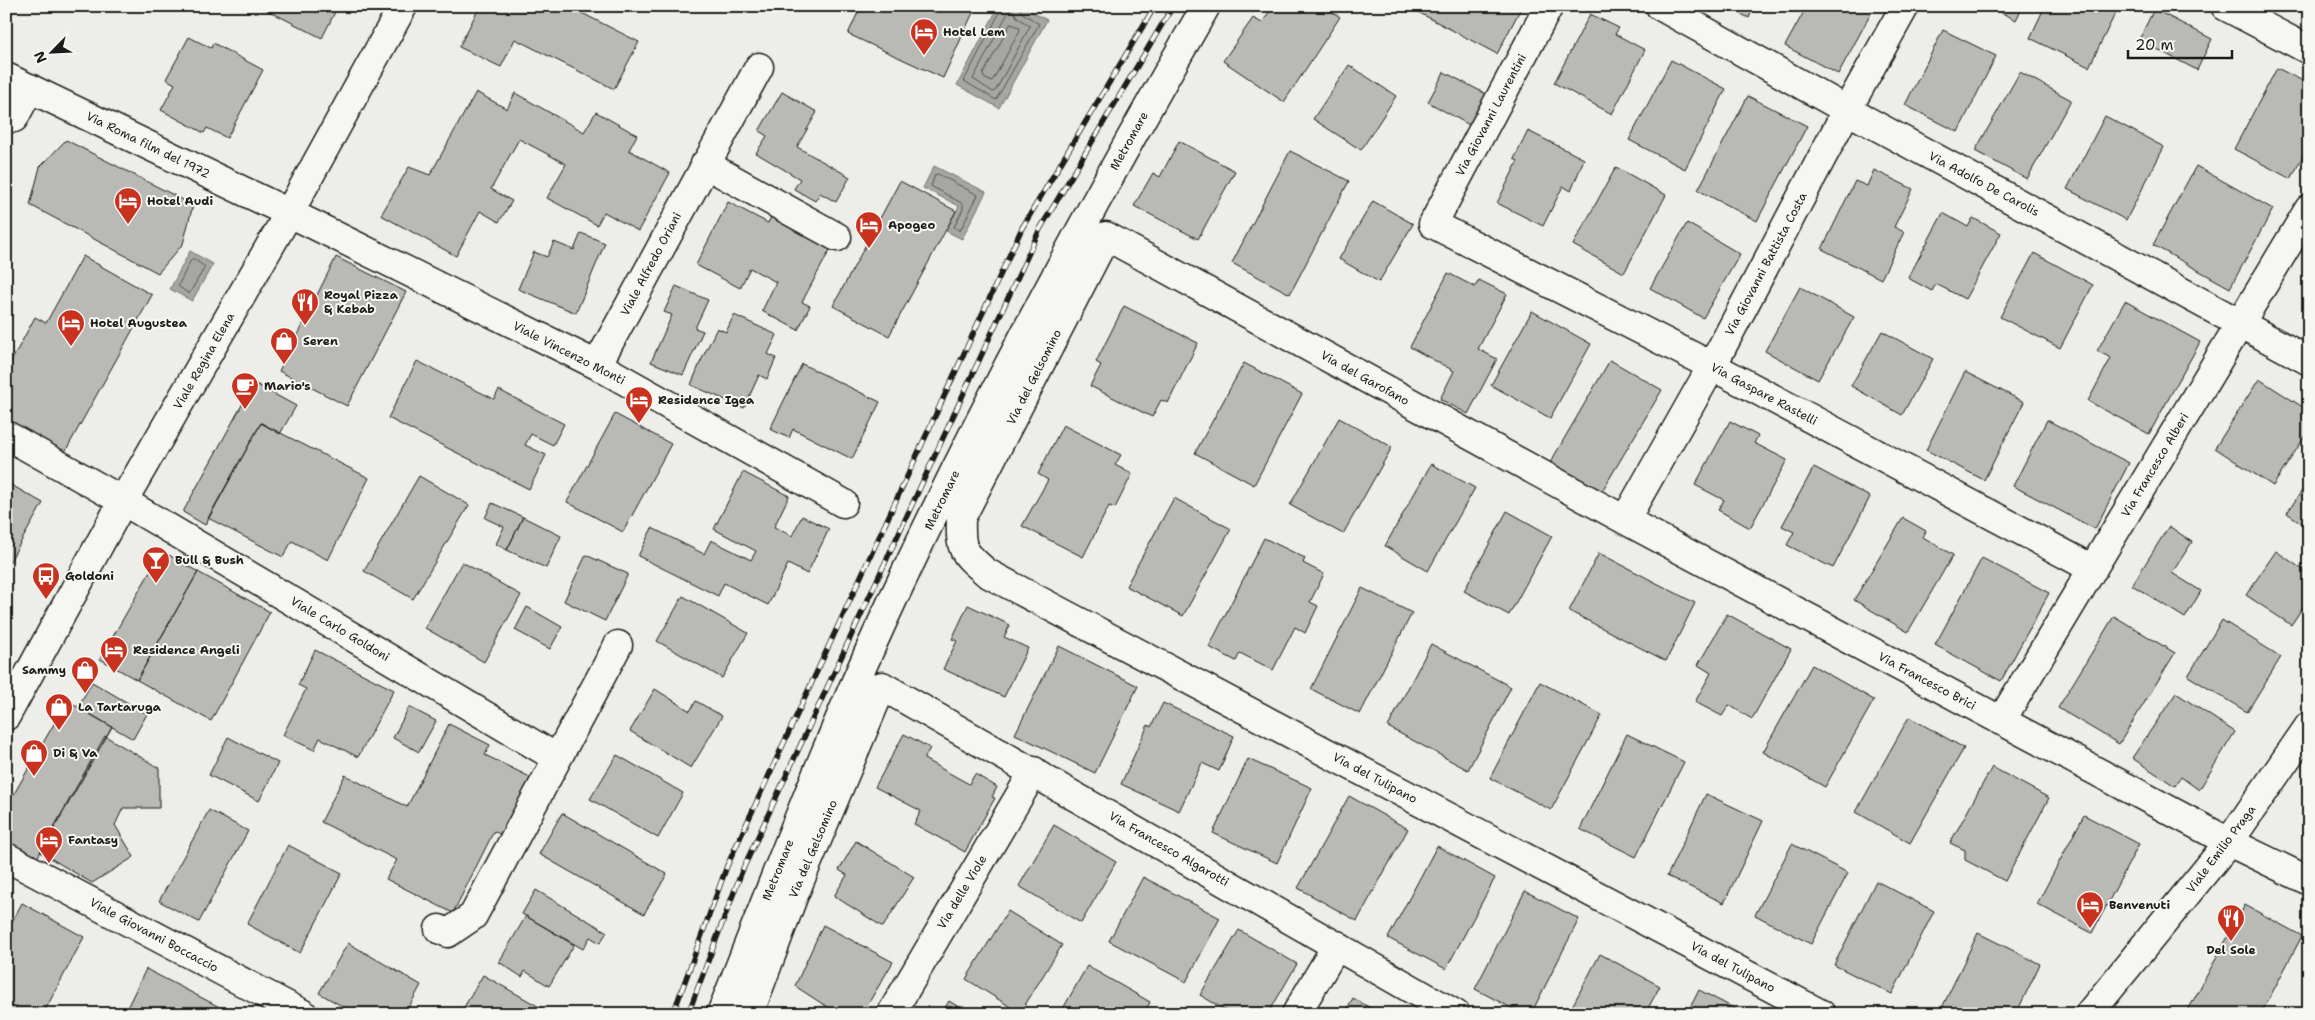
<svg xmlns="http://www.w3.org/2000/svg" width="2315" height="1020" font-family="'Shantell Sans',sans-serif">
<rect width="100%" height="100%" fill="#edede9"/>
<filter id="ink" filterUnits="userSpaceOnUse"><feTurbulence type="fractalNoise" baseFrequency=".02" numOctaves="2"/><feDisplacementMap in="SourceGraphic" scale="10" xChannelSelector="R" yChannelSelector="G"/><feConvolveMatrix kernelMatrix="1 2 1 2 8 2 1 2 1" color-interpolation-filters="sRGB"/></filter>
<g filter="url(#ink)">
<path fill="#a6a6a3" stroke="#6f6f6d" d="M 999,6 L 1021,6 L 1047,20 L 999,108 L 957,85 Z
M 934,166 L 986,192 L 962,239 L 946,231 L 959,206 L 923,188 Z
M 190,251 L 213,264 L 192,301 L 170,289 Z"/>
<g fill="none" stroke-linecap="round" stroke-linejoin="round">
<path stroke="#535352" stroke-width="1" d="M 1003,6 L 964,81 L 996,100 L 1039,24 L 1021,12 L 1019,6
M 1013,10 L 1017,17 L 1030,26 L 996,90 L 993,92 L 973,79 L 1009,11 Z
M 1011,24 L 1019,27 L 1020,30 L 993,80 L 990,81 L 984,78 L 983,75 Z
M 938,174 L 978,195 L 960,231 L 954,227 L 963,209 L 963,204 L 931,186 L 935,175 Z
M 194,259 L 205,267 L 189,294 L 178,286 L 191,260 Z"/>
</g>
<path fill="#b9b9b6" stroke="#1c1c1c" d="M 259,6 L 338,6 L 322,38 Z
M 480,6 L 568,6 L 639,42 L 614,89 L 515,39 L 501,67 L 459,47 Z
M 861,6 L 976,6 L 943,78 L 848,34 Z
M 1273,6 L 1323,6 L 1340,17 L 1284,102 L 1223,61 L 1253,18 L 1262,23 Z
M 1421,6 L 1522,6 L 1497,54 L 1418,12 Z
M 1725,6 L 1754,6 L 1749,18 Z
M 1807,6 L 1875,6 L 1838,74 L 1785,46 Z
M 1988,6 L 2023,6 L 2016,20 Z
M 2045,6 L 2119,6 L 2089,67 L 2030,38 Z
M 2154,9 L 2212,39 L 2197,70 L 2139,40 Z
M 1590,14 L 1619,28 L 1615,34 L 1645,50 L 1612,114 L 1554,83 Z
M 1943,30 L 1996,56 L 1958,132 L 1905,105 Z
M 189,37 L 211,48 L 213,43 L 263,70 L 227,138 L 207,128 L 204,133 L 161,110 L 175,84 L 166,79 Z
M 1671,60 L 1726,89 L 1685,169 L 1629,140 Z
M 1349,65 L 1396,96 L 1361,150 L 1313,119 Z
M 2277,68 L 2309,84 L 2309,144 L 2291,179 L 2234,149 Z
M 1444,72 L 1488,95 L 1471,126 L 1428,102 Z
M 2020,72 L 2071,100 L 2027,179 L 1975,151 Z
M 476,92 L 507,109 L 515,93 L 584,132 L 596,112 L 637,135 L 629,150 L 670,173 L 638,231 L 604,212 L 597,225 L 547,198 L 566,164 L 519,139 L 491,189 L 512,201 L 499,222 L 480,211 L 456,256 L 381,215 L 409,167 L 430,175 Z
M 782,92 L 817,112 L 797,147 L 850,177 L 836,202 L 820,193 L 815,201 L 794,189 L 800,179 L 756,153 L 767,136 L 759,131 Z
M 1748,96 L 1807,126 L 1757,221 L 1698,190 Z
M 2105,116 L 2164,147 L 2126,220 L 2067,189 Z
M 1528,131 L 1584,159 L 1571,191 L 1563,186 L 1543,226 L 1497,203 L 1518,161 L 1514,159 Z
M 66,140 L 193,205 L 183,244 L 158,273 L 30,205 L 40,167 Z
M 1179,141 L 1235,171 L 1198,239 L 1134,206 L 1153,173 L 1160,177 Z
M 1290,151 L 1349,181 L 1290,294 L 1232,263 Z
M 2196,166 L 2273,209 L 2230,288 L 2153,245 Z
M 1616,167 L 1666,195 L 1624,273 L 1573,245 Z
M 1874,170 L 1913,189 L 1894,227 L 1904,232 L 1881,279 L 1822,249 L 1855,181 L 1867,186 Z
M 900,181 L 956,211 L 889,336 L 833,306 Z
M 1373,201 L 1413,224 L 1379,282 L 1339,259 Z
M 728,202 L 768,223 L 772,215 L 832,246 L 802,302 L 810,306 L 798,330 L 762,311 L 776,282 L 750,268 L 740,288 L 696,265 Z
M 1943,213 L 1968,227 L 1973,218 L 2001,233 L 1965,299 L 1936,284 L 1932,291 L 1908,278 Z
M 1687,223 L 1740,254 L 1703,318 L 1650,288 Z
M 581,233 L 605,243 L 576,313 L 518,289 L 534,252 L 547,257 L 554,242 L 574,250 Z
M 2034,253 L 2093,285 L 2060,348 L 2000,317 Z
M 83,256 L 152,295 L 65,452 L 6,421 L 6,371 L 35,317 L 46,323 Z
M 336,257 L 406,292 L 347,406 L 279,371 Z
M 1448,273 L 1475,287 L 1479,280 L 1507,294 L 1478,349 L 1497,359 L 1468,414 L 1440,399 L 1454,371 L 1410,347 Z
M 676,286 L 708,300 L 695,328 L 703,331 L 683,375 L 651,362 L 672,315 L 664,312 Z
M 1800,287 L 1854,317 L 1818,380 L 1765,351 Z
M 2125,301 L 2200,342 L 2149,434 L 2088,401 L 2111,358 L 2097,351 Z
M 1124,306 L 1198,343 L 1168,403 L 1161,400 L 1152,417 L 1090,386 L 1101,365 L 1096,362 Z
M 1532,311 L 1591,344 L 1550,418 L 1491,385 Z
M 734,315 L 777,335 L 768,354 L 776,358 L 767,379 L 759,375 L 744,408 L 691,385 L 700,363 L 717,328 L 726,332 Z
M 1882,331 L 1933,359 L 1902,415 L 1851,386 Z
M 1610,360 L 1662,390 L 1602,491 L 1550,463 Z
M 417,361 L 494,399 L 499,390 L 564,424 L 553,445 L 531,434 L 525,445 L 546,455 L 529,489 L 388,418 Z
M 1244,363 L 1302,394 L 1254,485 L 1195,453 Z
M 802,364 L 880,402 L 852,459 L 793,429 L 789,438 L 770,429 Z
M 1965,372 L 2024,402 L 1984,480 L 1926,450 Z
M 2259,379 L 2309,411 L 2309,430 L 2273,486 L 2215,448 Z
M 254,383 L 296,406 L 280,434 L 261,423 L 205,525 L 183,512 Z
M 615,414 L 671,444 L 623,532 L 567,502 Z
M 1339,418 L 1392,447 L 1343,534 L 1290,505 Z
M 2047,420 L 2129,463 L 2095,529 L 2013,486 Z
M 1730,421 L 1758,436 L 1754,443 L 1787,460 L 1750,528 L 1718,510 L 1724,500 L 1695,485 Z
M 261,423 L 369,478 L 328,560 L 292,541 L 283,557 L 208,518 Z
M 1063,425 L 1121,455 L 1115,465 L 1132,474 L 1115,508 L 1109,506 L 1083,557 L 1022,526 L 1048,480 L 1038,474 Z
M 1431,464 L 1475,488 L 1428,571 L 1385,546 Z
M 1814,467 L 1870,497 L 1833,568 L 1787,545 L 1794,532 L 1782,526 Z
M 743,472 L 789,496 L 774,527 L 792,536 L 802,516 L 829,529 L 807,574 L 788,564 L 768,605 L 724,583 L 718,596 L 638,556 L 652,528 L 704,554 L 711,540 L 751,560 L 756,551 L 714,529 Z
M 419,476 L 469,505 L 413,599 L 364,571 Z
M 2309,480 L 2309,528 L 2287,513 Z
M 6,482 L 43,503 L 6,568 Z
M 1174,498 L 1231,529 L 1183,616 L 1126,586 Z
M 492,503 L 523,517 L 507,550 L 496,544 L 504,527 L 485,518 Z
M 1507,511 L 1552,536 L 1509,615 L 1464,591 Z
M 523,517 L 561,536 L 546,568 L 507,550 Z
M 1903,518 L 1926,531 L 1923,537 L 1953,555 L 1908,632 L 1854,600 Z
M 2169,526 L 2192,542 L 2172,573 L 2201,591 L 2185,618 L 2132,585 Z
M 1264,538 L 1305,558 L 1303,563 L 1324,574 L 1310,602 L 1318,606 L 1305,633 L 1295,627 L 1273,670 L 1240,653 L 1236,661 L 1209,647 Z
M 162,551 L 198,572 L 137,680 L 100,659 Z
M 2276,551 L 2309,574 L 2309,598 L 2291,625 L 2246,595 Z
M 1599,553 L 1695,603 L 1666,661 L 1569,611 Z
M 586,555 L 628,574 L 605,621 L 564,601 Z
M 1982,558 L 2049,593 L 2001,681 L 1935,645 Z
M 462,562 L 521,595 L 484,662 L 425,628 Z
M 198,572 L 270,612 L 211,721 L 137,680 Z
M 1362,588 L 1412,613 L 1360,714 L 1311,689 Z
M 683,596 L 748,633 L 722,678 L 657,641 Z
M 968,605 L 1010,625 L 1004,637 L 1028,648 L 1004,697 L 943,669 L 957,641 L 952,639 Z
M 527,607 L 562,627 L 550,649 L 515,630 Z
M 1727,614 L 1791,649 L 1752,719 L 1729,705 L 1722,716 L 1695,702 L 1711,673 L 1698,665 Z
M 2114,616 L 2175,653 L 2119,744 L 2058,708 Z
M 2222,620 L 2281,657 L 2247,712 L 2188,676 Z
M 1431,644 L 1511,687 L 1468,770 L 1388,727 Z
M 1059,646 L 1138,686 L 1095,773 L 1015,734 Z
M 315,650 L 394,690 L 358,757 L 320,738 L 314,750 L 283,735 L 306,689 L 298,685 Z
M 1812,665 L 1874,700 L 1825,787 L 1763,752 Z
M 92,682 L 147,714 L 133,739 L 78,707 Z
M 1540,682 L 1602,715 L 1551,810 L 1490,778 Z
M 655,689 L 690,711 L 696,701 L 722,716 L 691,768 L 630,731 Z
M 2176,693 L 2235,732 L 2199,790 L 2181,777 L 2175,786 L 2132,758 Z
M 67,701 L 112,727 L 32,867 L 6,852 L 6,808 Z
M 1163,703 L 1234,736 L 1219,771 L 1202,763 L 1179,811 L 1121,784 L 1148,725 L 1151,727 Z
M 409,707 L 436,721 L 419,752 L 393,738 Z
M 1909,717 L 1964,748 L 1910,843 L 1856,812 Z
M 449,724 L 490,745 L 485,755 L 532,778 L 503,836 L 494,831 L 453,913 L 386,879 L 397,860 L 321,822 L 345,775 L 407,807 Z
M 904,734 L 930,748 L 924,759 L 969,784 L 975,774 L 997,787 L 992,797 L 995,798 L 965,852 L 914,824 L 921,811 L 875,787 Z
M 1627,734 L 1684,762 L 1636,857 L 1580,829 Z
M 105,736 L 159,768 L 159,808 L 123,808 L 115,825 L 134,857 L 92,883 L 40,852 Z
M 228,737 L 278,763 L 259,801 L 209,775 Z
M 617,755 L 683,793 L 658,838 L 590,799 Z
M 1248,759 L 1312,788 L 1277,863 L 1213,833 Z
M 1992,767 L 2049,798 L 2005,881 L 1965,860 L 1965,850 L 1950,843 Z
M 1706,794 L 1763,821 L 1724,903 L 1667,876 Z
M 1349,796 L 1408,829 L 1357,921 L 1298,888 Z
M 209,810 L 248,831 L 199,922 L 159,901 Z
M 562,813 L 667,874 L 644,914 L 539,854 Z
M 2084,815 L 2139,844 L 2092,933 L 2037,904 Z
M 1054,825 L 1116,862 L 1081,923 L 1019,886 Z
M 856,841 L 914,877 L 883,927 L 834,896 L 847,875 L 839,870 Z
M 1792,844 L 1848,873 L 1811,944 L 1755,915 Z
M 288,845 L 342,873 L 300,953 L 247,924 Z
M 1437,846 L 1495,878 L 1446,969 L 1388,938 Z
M 1143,877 L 1220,918 L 1186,982 L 1109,941 Z
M 1876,881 L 1934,911 L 1892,994 L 1834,965 Z
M 536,890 L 607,932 L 600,943 L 590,937 L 583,949 L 522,914 Z
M 1525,891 L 1579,919 L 1531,1014 L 1523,1014 L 1475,989 Z
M 22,903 L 84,937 L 43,1014 L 10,1014 L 6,1012 L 6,933 Z
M 2245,905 L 2302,936 L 2261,1014 L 2186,1014 Z
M 1008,911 L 1062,945 L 1020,1013 L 966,979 Z
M 526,916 L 574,945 L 549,986 L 525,971 L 522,977 L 499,962 Z
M 823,925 L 893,962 L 862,1014 L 838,1014 L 795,986 Z
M 1239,930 L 1297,964 L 1268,1014 L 1232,1014 L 1200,995 Z
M 1978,933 L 2040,964 L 2016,1014 L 1939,1014 Z
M 348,943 L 421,985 L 405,1014 L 356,1014 L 319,993 Z
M 1600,954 L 1660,986 L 1645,1014 L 1568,1014 Z
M 1087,966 L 1150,1002 L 1144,1014 L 1060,1014 Z
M 146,969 L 233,1014 L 124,1014 Z
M 483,975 L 550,1013 L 549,1014 L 460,1014 Z
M 1699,990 L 1745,1014 L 1687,1014 Z
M 1353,998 L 1381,1014 L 1344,1014 Z
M 949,1001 L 970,1014 L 941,1014 Z"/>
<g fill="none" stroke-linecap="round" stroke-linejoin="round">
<g stroke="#1c1c1c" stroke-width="31">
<path id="minor" d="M 1549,6 L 1433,224 L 1712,366 L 2093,569
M 1660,6 L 1847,110 L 2309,361
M 2225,6 L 2309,50
M 6,77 L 310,223 L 597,365 L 843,503
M 14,118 L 30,88
M 705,164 L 837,237
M 597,365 L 759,67
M 6,435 L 123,501 L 557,758
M 1625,520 L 1712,366 L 1847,110 L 1905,6
M 6,716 L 123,501 L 289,213 L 403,6
M 2001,721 L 2309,209
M 6,857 L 303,1014
M 439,929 L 448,933 L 473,916 L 618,645
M 721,1014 C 779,868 835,720 903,578 C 995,383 1098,193 1206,6
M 749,1014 L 793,897 L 882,686 L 1455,1014
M 891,1014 L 1034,771
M 1296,1014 L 1337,945
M 1821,1014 L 987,573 C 962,552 960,550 961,518 L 1106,236 L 1625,520 L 2229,842 L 2309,881
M 2089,1014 L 2229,842 L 2309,726"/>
</g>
<use href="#minor" stroke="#f6f6f2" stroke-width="28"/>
<g stroke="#1c1c1c" stroke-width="5.5">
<path id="rail" d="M 673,1014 L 727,866 L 1022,228 L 1155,6
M 688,1014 L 742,871 L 1040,229 L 1173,6"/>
</g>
<use href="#rail" stroke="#f6f6f2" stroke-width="4" stroke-dasharray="11" stroke-linecap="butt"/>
</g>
</g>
<defs>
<g id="hotel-pin" transform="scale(1.4375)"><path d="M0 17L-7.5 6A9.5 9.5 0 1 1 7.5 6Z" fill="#c8321e" stroke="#f6f6f2"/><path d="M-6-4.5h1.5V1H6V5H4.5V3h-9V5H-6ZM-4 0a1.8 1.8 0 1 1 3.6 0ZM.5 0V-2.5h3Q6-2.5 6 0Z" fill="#fff"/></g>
<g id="restaurant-pin" transform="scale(1.4375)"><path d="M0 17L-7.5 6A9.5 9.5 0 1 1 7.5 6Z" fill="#c8321e" stroke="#f6f6f2"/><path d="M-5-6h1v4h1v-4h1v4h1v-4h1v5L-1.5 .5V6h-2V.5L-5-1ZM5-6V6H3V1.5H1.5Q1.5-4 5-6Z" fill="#fff"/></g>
<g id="shop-pin" transform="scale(1.4375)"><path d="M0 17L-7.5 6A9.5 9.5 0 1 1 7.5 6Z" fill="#c8321e" stroke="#f6f6f2"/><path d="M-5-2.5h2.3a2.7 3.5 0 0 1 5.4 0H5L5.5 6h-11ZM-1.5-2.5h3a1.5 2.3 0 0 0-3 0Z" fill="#fff"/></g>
<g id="cafe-pin" transform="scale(1.4375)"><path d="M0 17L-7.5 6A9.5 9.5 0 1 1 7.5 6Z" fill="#c8321e" stroke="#f6f6f2"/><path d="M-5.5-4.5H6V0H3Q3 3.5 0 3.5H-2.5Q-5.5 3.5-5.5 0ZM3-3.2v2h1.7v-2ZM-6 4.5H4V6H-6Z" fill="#fff"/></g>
<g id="bar-pin" transform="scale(1.4375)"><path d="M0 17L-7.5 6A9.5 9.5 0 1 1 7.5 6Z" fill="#c8321e" stroke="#f6f6f2"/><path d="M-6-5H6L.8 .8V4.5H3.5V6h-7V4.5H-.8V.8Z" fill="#fff"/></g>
<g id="bus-pin" transform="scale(1.4375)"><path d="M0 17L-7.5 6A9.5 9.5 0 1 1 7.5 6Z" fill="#c8321e" stroke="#f6f6f2"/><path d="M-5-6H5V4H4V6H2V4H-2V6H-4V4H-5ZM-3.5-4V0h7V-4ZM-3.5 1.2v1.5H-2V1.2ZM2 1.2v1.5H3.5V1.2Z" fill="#fff"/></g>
</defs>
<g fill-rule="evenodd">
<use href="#hotel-pin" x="924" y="32"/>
<use href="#hotel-pin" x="128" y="201"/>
<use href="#hotel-pin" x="869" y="225"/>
<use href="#restaurant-pin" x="305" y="302"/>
<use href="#hotel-pin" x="71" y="323"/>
<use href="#shop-pin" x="284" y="341"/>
<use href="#cafe-pin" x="245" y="386"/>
<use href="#hotel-pin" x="639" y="400"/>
<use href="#bar-pin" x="156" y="560"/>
<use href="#bus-pin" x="46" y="576"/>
<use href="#hotel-pin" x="114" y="650"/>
<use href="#shop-pin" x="85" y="670"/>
<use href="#shop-pin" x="59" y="707"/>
<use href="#shop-pin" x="34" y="753"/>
<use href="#hotel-pin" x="49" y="840"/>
<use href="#hotel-pin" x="2090" y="905"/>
<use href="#restaurant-pin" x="2231" y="918"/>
</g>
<g text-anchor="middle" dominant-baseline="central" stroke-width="4" stroke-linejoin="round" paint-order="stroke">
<g font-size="12" font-weight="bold" fill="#1c1c1c" stroke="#f6f6f2" text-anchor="start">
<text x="943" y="32">Hotel Lem</text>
<text x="147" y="201">Hotel Audi</text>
<text x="888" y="225">Apogeo</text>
<text x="324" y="295">Royal Pizza<tspan x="324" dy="14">&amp; Kebab</tspan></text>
<text x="90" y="323">Hotel Augustea</text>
<text x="303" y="341">Seren</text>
<text x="264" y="386">Mario's</text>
<text x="658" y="400">Residence Igea</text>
<text x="175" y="560">Bull &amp; Bush</text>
<text x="65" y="576">Goldoni</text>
<text x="133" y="650">Residence Angeli</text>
<text x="66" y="670" text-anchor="end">Sammy</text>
<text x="78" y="707">La Tartaruga</text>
<text x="53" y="753">Di &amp; Va</text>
<text x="68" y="840">Fantasy</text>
<text x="2109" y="905">Benvenuti</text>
<text x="2231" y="950" text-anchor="middle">Del Sole</text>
</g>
<g font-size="12" fill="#1c1c1c" stroke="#f6f6f2">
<text transform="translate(1491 115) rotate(-62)">Via Giovanni Laurentini</text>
<text transform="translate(1129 141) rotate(-61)">Metromare</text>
<text transform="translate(148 145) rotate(26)">Via Roma film del 1972</text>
<text transform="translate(1984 184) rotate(28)">Via Adolfo De Carolis</text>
<text transform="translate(651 264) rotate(-62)">Viale Alfredo Oriani</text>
<text transform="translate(1766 264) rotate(-62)">Via Giovanni Battista Costa</text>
<text transform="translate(569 353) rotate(27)">Viale Vincenzo Monti</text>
<text transform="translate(204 361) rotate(-60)">Viale Regina Elena</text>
<text transform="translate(1034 377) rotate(-63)">Via del Gelsomino</text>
<text transform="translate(1365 378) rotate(29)">Via del Garofano</text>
<text transform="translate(1764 394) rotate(28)">Via Gaspare Rastelli</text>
<text transform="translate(2155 465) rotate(-59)">Via Francesco Alberi</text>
<text transform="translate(942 500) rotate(-64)">Metromare</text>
<text transform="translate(340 629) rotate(31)">Viale Carlo Goldoni</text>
<text transform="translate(1927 681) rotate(28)">Via Francesco Brici</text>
<text transform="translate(1375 778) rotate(28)">Via del Tulipano</text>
<text transform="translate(813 849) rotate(-67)">Via del Gelsomino</text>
<text transform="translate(1169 849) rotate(30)">Via Francesco Algarotti</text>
<text transform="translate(2221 849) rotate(-53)">Viale Emilio Praga</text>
<text transform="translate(778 870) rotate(-68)">Metromare</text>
<text transform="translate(962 892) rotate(-59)">Via delle Viole</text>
<text transform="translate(154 935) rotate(28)">Viale Giovanni Boccaccio</text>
<text transform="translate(1733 967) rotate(28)">Via del Tulipano</text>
</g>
</g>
<rect width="2315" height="1020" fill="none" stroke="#f6f6f2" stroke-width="25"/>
<rect x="12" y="12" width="2290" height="995" fill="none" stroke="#1c1c1c" stroke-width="2" filter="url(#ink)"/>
<g transform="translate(52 52) rotate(246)" stroke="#f6f6f2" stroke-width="4" paint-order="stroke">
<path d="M0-4L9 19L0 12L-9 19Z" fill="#1c1c1c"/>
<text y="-8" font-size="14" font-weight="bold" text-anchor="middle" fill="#1c1c1c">N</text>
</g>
<path d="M2128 50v8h104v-8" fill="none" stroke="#1c1c1c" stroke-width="2.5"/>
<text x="2135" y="50" font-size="15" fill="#1c1c1c" stroke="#f6f6f2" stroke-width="4" paint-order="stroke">20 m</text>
</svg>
